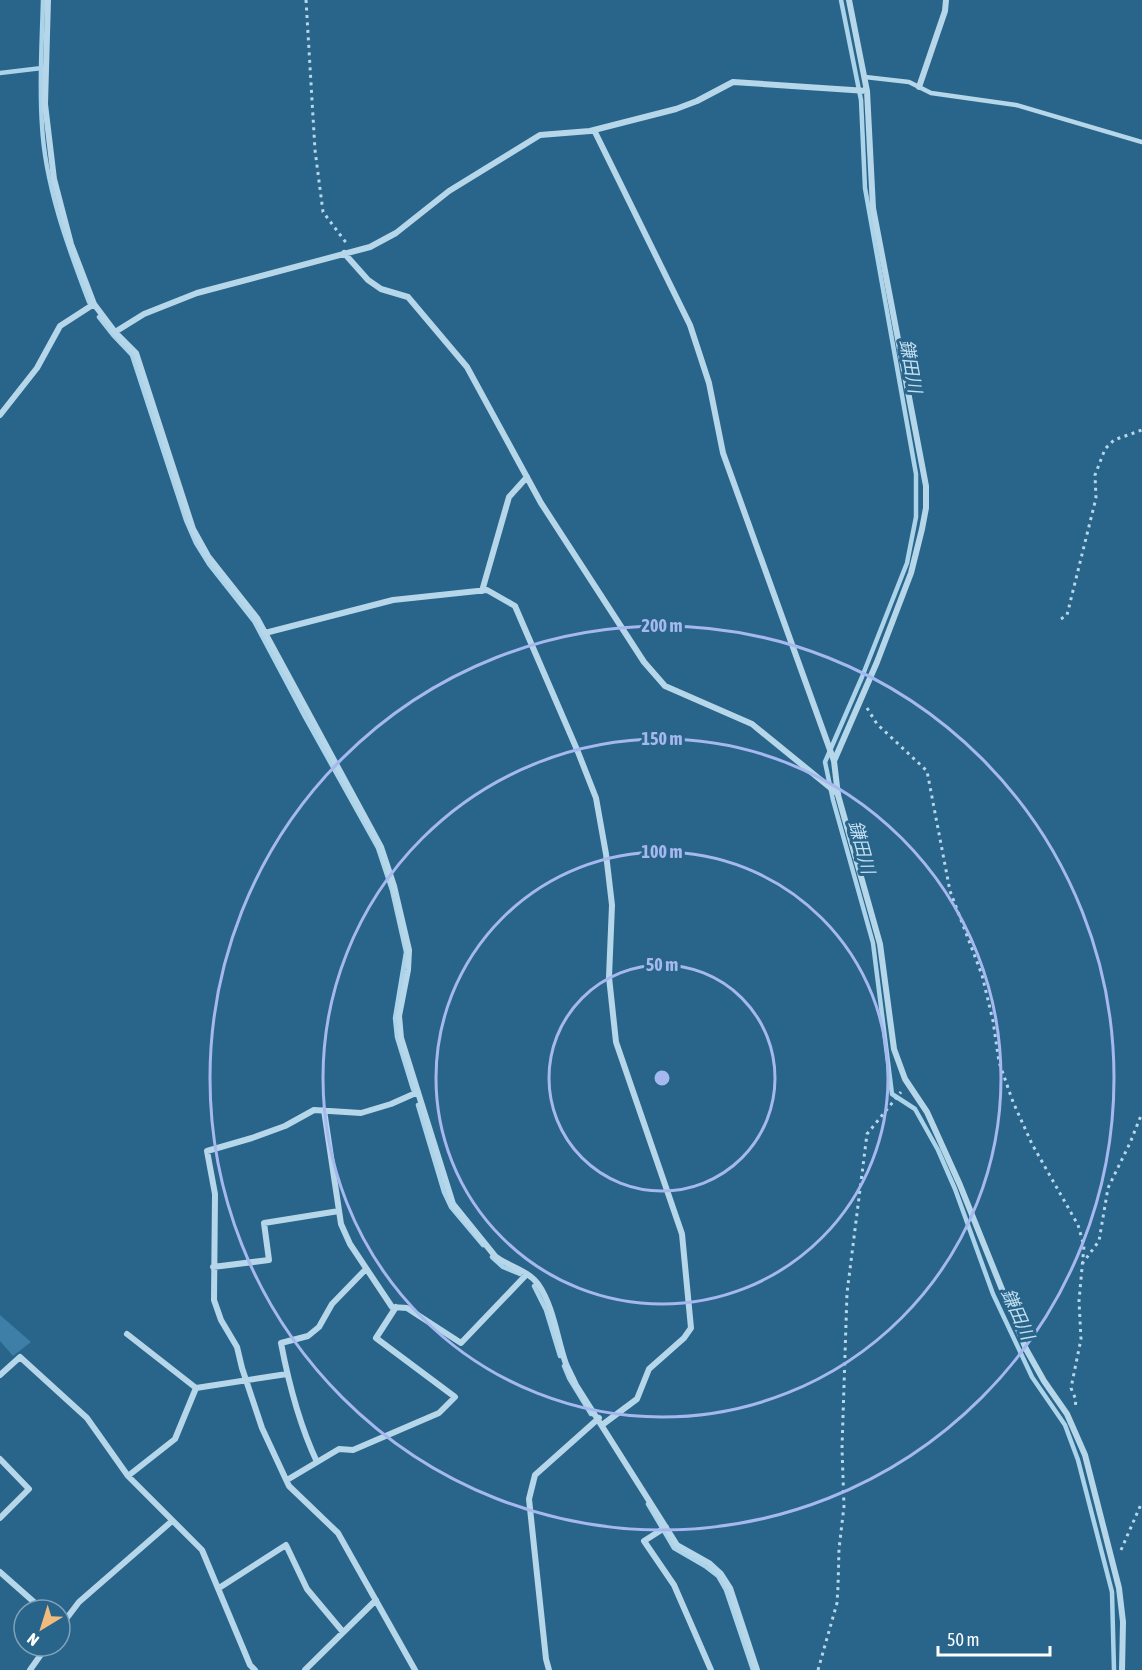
<svg xmlns="http://www.w3.org/2000/svg" width="1142" height="1670" font-family="'Asap Condensed','Noto Sans JP',sans-serif">
<rect width="100%" height="100%" fill="#29648a"/>
<path fill="#3d7fa6" d="M 0,1315 L 31,1342 L 13,1356 L 0,1341 Z"/>
<g fill="none" stroke-linecap="round" stroke-linejoin="round">
<path stroke="#abd3e9" stroke-width="4.5" d="M 43,0 C 42,41 39,84 42,125 C 45,185 68,247 89,302
M 841,0 L 861,100 L 865,188 L 916,474 L 916,517 L 907,563 L 862,677 L 825,762 L 833,800 L 873,943 L 892,1094 L 915,1109 L 938,1150 L 955,1189 L 993,1294 L 1032,1377 L 1065,1425 L 1078,1460 L 1112,1592 L 1114,1670
M 0,73 L 42,68
M 99,317 L 114,336 L 132,355 L 186,520 L 196,543 L 209,564 L 254,621 L 305,717 L 378,848 L 392,890 L 406,952 L 395,1018 L 397,1037 L 413,1089
M 418,1105 L 444,1192 L 451,1207 L 483,1245
M 492,1257 L 503,1267 L 520,1274
M 534,1286 L 546,1310 L 560,1356
M 564,1366 L 569,1378 L 591,1414
M 648,1504 L 674,1548 L 705,1566 L 718,1576 L 726,1590 L 753,1670"/>
<path stroke="#b6d6e9" stroke-width="3" stroke-dasharray="3 4.5" stroke-linecap="butt" d="M 306,0 L 315,150 L 323,212 L 347,244
M 1061,619 L 1067,615 L 1096,498 L 1095,475 L 1105,449 L 1114,440 L 1142,430
M 867,708 L 877,724 L 927,771 L 950,891 L 982,975 L 993,1021 L 999,1062 L 1013,1102 L 1032,1144 L 1078,1225 L 1084,1246 L 1079,1301 L 1081,1339 L 1071,1388 L 1076,1400 L 1075,1408
M 1082,1264 L 1099,1241 L 1108,1188 L 1130,1143 L 1142,1113
M 1121,1550 L 1142,1502
M 818,1670 L 837,1603 L 838,1587 L 839,1549 L 844,1506 L 842,1448 L 847,1293 L 867,1134 L 901,1092"/>
<path stroke="#b6d6e9" stroke-width="4.5" d="M 865,77 L 909,82 L 931,93 L 1016,105 L 1142,142"/>
<path stroke="#b6d6e9" stroke-width="6" d="M 48,0 L 45,104 L 54,179 L 71,244 L 94,304 L 115,332 L 136,353 L 193,529 L 208,556 L 257,618 L 381,847 L 394,886 L 409,950 L 408,970 L 399,1016 L 401,1038 L 453,1204 L 495,1256 C 509,1267 528,1270 538,1284 C 554,1307 557,1339 566,1364 C 569,1371 573,1378 576,1385 L 677,1545 L 709,1563 L 721,1574 L 730,1588 L 757,1670
M 849,0 L 867,91 L 873,208 L 926,486 L 926,508 L 922,529 L 911,573 L 877,662 L 834,761 L 838,795 L 880,944 L 894,1049 L 905,1079 L 927,1112 L 960,1185 L 1026,1349 L 1044,1381 L 1067,1414 L 1085,1455 L 1119,1588 L 1123,1622 L 1122,1670
M 919,87 L 945,11 L 946,0
M 594,130 L 690,325 L 709,383 L 723,453 L 834,761
M 344,253 L 368,280 L 381,289 L 408,297 L 467,367 L 541,503 L 644,662 L 665,686 L 752,724 L 838,794
M 115,332 L 144,314 L 197,293 L 370,247 L 396,233 L 449,191 L 540,135 L 590,131 L 676,109 L 697,101 L 733,82 L 867,91
M 0,415 L 37,368 L 60,326 L 94,304
M 482,591 L 509,497 L 527,477
M 265,633 L 393,600 L 487,590 L 515,606 L 578,752 L 596,798 L 606,854 L 612,905 L 609,977 L 616,1042 L 682,1234 L 691,1328 L 684,1338 L 649,1369 L 637,1399 L 602,1425
M 324,1110 L 341,1224 L 350,1244 L 392,1307 L 407,1308 L 461,1343 L 527,1274
M 213,1267 L 269,1260 L 264,1223 L 339,1211
M 127,1334 L 196,1388
M 0,1375 L 20,1357 L 87,1418 L 128,1476 L 202,1550 L 250,1665 L 255,1670
M 0,1459 L 29,1489 L 0,1518
M 317,1462 C 299,1424 289,1385 281,1343 L 308,1336 L 319,1327 L 332,1304 L 366,1269
M 128,1476 L 175,1439 L 196,1388 L 287,1374
M 287,1480 L 339,1449 L 353,1450 L 439,1413 L 455,1397 L 376,1338 L 396,1307
M 666,1527 L 644,1541 L 674,1585 L 711,1670
M 0,1572 L 43,1610
M 219,1588 L 286,1545 L 307,1589 L 343,1632
M 60,1627 L 79,1602 L 172,1521
M 30,1670 L 47,1646
M 305,1670 L 376,1600
M 415,1670 L 338,1533 L 289,1486 L 262,1428 L 242,1368 L 237,1347 L 221,1320 L 214,1300 L 215,1194 L 207,1151 L 252,1138 L 285,1126 L 314,1110 L 361,1113 L 391,1104 L 418,1092
M 549,1670 L 546,1659 L 529,1499 L 535,1475 L 599,1418"/>
</g>
<g fill="none" stroke="#a5b8ef" stroke-width="3">
<circle cx="662" cy="1078" r="113"/>
<circle cx="662" cy="1078" r="226"/>
<circle cx="662" cy="1078" r="339"/>
<circle cx="662" cy="1078" r="452"/>
</g>
<g text-anchor="middle" dominant-baseline="central" stroke-width="6" stroke-linejoin="round" paint-order="stroke">
<g font-size="18" font-style="italic" fill="#c2dff0" stroke="#29648a">
<text transform="translate(911 366) rotate(80)">鎌田川</text>
<text transform="translate(862 847) rotate(75)">鎌田川</text>
<text transform="translate(1018 1314) rotate(66)">鎌田川</text>
</g>
</g>
<circle cx="662" cy="1078" r="9" fill="#a5b8ef" stroke="#29648a" stroke-width="3"/>
<g font-size="18" text-anchor="middle" font-weight="bold" fill="#a5b8ef" stroke="#29648a" stroke-width="6" stroke-linejoin="round" paint-order="stroke">
<text x="662" y="632">200 m</text>
<text x="662" y="745">150 m</text>
<text x="662" y="858">100 m</text>
<text x="662" y="971">50 m</text>
</g>
<g transform="translate(42 1628) rotate(218)"><circle r="28" fill="#29648a" stroke="#7fa2b9" stroke-width="1.5"/>
<path d="M0-4.5L10 22L0 15L-10 22Z" fill="#f0bb7d"/>
<text y="-9" font-size="16" font-weight="bold" text-anchor="middle" fill="#ffffff">N</text>
</g>
<path d="M938 1646v9h112v-9" fill="none" stroke="#ffffff" stroke-width="3"/>
<text x="947" y="1646" font-size="18" fill="#ffffff" stroke="#29648a" stroke-width="4.5" paint-order="stroke">50 m</text>
</svg>
